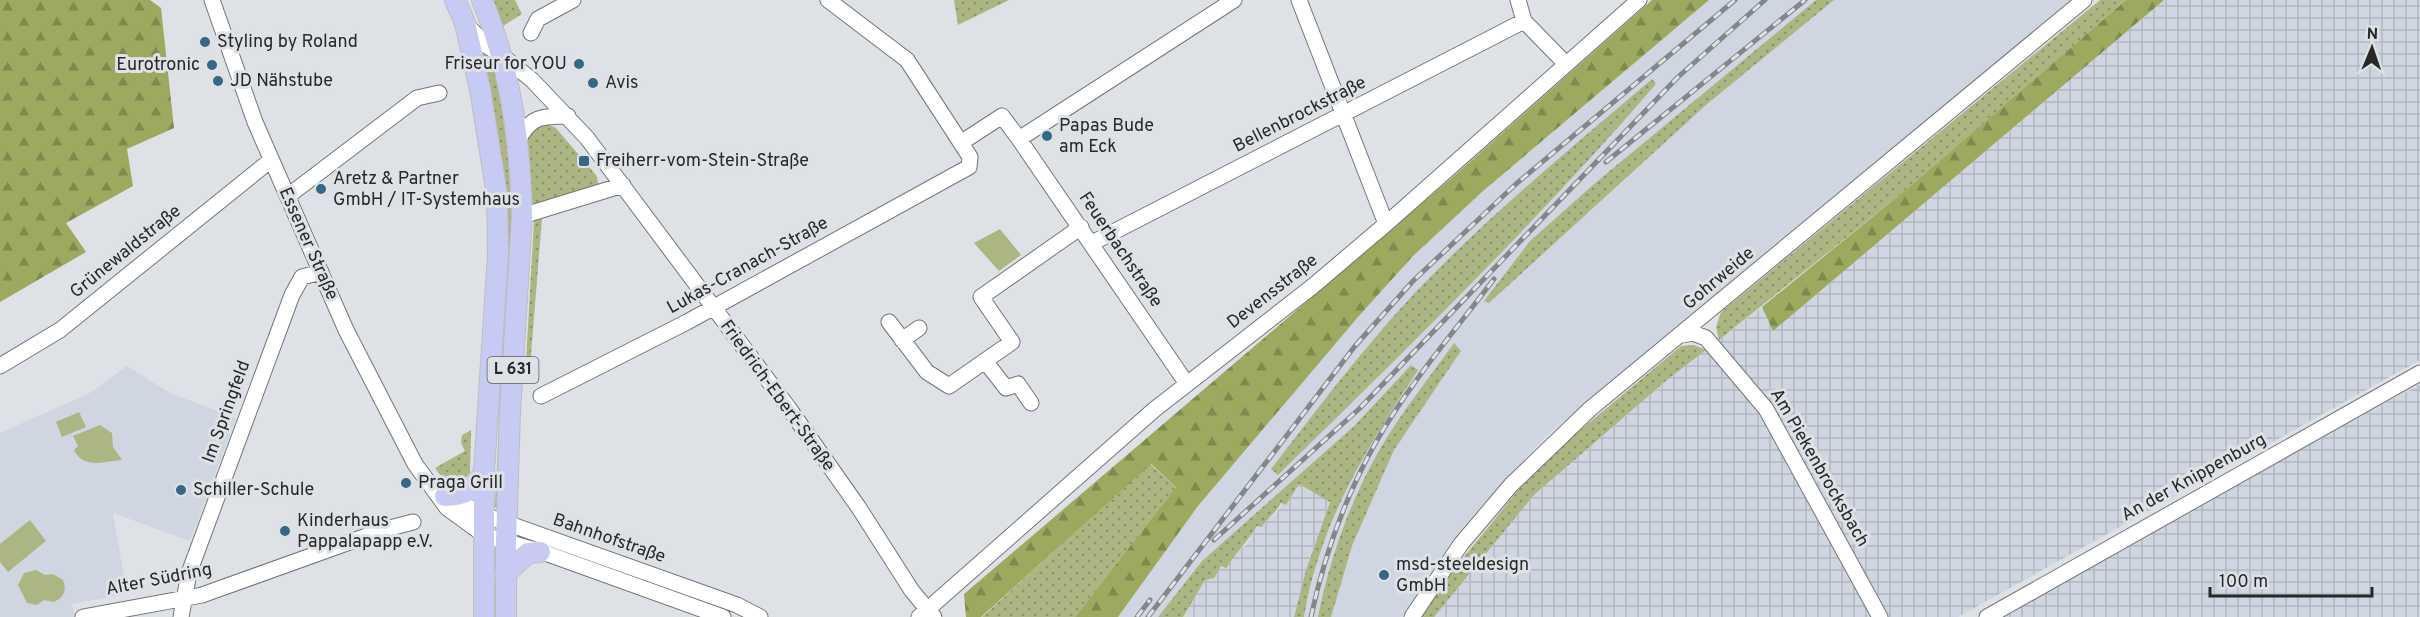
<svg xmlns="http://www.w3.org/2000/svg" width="2420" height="617" font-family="Overpass,sans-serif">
<defs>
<pattern id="industrial-grid" width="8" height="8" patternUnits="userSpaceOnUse" patternTransform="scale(1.5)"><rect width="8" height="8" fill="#d0d6e1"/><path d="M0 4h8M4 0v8" fill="none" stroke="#b2b8c1"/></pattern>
<pattern id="grass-dots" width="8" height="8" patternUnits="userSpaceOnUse" patternTransform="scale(1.5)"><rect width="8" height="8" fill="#abb682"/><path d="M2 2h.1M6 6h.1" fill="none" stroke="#8b946a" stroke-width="1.8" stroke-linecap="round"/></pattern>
<pattern id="forest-firs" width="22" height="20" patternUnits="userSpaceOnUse" patternTransform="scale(1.5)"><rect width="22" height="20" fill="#9ca95e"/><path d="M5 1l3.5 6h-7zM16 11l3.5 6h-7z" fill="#7f8a4e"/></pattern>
</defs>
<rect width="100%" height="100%" fill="#dee1e5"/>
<path fill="#d0d6e1" d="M 1709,0 L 1816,0 L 1594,184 L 1530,241 L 1706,105 L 1834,0 L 2072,0 L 1552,431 L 1506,478 L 1455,537 L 1402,617 L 1330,617 L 1352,546 L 1394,450 L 1461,351 L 1454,344 L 1380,449 L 1355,502 L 1332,563 L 1318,617 L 1304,617 L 1317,561 L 1334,513 L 1411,365 L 1354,426 L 1202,561 L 1158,617 L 1118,617 L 1198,506 L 1358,317 L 1413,256 L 1483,191 Z
M 127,366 L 170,393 L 236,418 L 190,541 L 113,513 L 127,594 L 72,604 L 75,617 L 0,617 L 0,433 L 88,394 Z"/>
<path fill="url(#industrial-grid)" d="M 2164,0 L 2420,0 L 2420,360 L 1958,617 L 1887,617 L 1771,408 L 1719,340 L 1762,307 L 1773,330 Z
M 1706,350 L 1730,375 L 1767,424 L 1872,617 L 1434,617 L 1534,495 L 1667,380 Z
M 2420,384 L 2420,617 L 2000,617 L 2118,551 Z
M 1299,484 L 1330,501 L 1306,570 L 1294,617 L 1183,617 L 1205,580 L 1221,566 L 1226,568 L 1237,550 L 1245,546 L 1257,525 L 1275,515 L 1282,503 L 1286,505 Z"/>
<path fill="url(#grass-dots)" d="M 492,0 L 515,0 L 522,14 L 503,26 Z
M 954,0 L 1009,0 L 958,25 Z
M 1816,0 L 1834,0 L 1706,105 L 1489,303 L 1484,301 L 1530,241 L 1594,184 Z
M 2100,0 L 2126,0 L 1908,188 L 1719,340 L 1716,327 L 1721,312 Z
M 481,48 L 497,65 L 515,188 L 498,506 L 495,507 L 507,264 L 478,49 Z
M 1652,79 L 1656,84 C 1538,221 1408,348 1278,475 L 1271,469 C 1308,421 1345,372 1385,326 C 1464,235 1560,158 1652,79 Z
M 547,124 L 556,128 L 596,175 L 599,186 L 533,206 L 528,202 L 525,143 L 532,128 Z
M 542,218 L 529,379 L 525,379 L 534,221 Z
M 1454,343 L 1461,351 L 1394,450 L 1352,546 L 1331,617 L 1318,617 C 1329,560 1351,499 1380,449 C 1401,413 1429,378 1454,343 Z
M 1694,345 L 1706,350 L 1667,380 L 1534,495 L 1434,617 L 1418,617 L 1444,577 L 1450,574 L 1520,488 L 1573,436 L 1681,346 Z
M 1411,365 L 1418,370 C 1366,449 1320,522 1304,617 L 1294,617 L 1306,570 L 1330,502 L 1299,484 L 1286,505 L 1281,503 C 1276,513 1268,517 1262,527 L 1257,526 C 1247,542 1236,553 1226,568 L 1221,566 L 1214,578 L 1205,580 L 1183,617 L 1158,617 L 1202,561 L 1354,426 Z
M 471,430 L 470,473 L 463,481 L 445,482 L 435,468 L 465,451 L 461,443 L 462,435 Z
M 1150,464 L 1176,487 L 1075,617 L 982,617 Z"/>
<path fill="url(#forest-firs)" d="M 0,0 L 150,0 L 161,8 L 174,128 L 127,149 L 133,186 L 66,223 L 86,252 L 0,302 Z
M 1652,0 L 1709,0 L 1483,191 L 1413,256 L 1358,317 L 1198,506 L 1118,617 L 1075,617 L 1176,487 L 1151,464 L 981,617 L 966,617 L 964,594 L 1454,176 Z
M 2126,0 L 2164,0 L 1773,331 L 1762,307 L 1908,188 Z"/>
<path fill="#abb682" d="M 1000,229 L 1021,255 L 999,271 L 974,243 Z
M 79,412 L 86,427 L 62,437 L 56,422 Z
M 100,425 L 112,433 L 113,447 L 122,460 C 106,461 83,470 74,450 L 78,446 L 73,436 Z
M 30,520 L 46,541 L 8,572 L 0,562 L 0,544 Z
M 36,570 L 45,575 L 53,574 L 63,580 C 67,591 64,597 54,602 L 44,600 L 37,605 L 27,603 L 18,585 L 24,573 Z"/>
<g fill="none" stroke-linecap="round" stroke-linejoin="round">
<g stroke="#727579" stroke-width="17">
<path id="minor" d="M 212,0 L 255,122 L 346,330 L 415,464 L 447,508 L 484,535 L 548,554 L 723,617
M 1299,0 L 1386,224
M 1518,0 L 1524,21 L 1565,63
M 466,24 L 487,46 L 500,54 L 532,80 L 587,138 L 788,407 L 859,508 L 912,591 L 934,617
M 531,33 L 538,19 L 573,0
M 1019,139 L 1187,384
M 518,141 C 530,116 542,116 568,116
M 962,142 L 1002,116 L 1019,139 L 1234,0
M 288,196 L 417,98 L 439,93
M 522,216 L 623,185
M 1092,243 L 1524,21
M 889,322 L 927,372 L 949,386 L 1012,342 L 981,297 L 1081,227
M 1682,335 L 1693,333 L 1706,338 L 1766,409 L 1880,617
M 902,340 L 919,328
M 985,361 L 1006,388 L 1018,384 L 1031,403
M 0,366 L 60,330 L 271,160
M 541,396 L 687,322 L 969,167 L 970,157 L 907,60 L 828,0
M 445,495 L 484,515 L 737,605 L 760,617
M 83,617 L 202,595 L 386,529 L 413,522
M 181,617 L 189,573 L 292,295 L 302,277 L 321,272
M 919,617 L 1155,409 L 1313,286 L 1386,224 L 1639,0
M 1412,617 L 1461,544 L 1511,485 L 1590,409 L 2084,0
M 1987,617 L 2420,373"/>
</g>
<g stroke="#bebebf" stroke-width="22">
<path id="major" d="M 455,0 L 465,23 L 480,89 L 497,195 L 498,254 L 484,472 L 484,617
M 482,0 C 511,68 520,143 522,216 L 510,412 L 506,542 L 506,617
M 445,496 C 465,496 476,489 484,472
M 505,574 L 528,553 L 540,552"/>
</g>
<use href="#minor" stroke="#fff" stroke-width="15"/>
<use href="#major" stroke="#c7caf3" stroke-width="20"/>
<g stroke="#848789" stroke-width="5">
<path id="rail" d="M 1606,162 L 1805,0
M 1214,540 L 1359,409 L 1678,77 L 1765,0
M 1137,617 L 1150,600
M 1148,617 L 1355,346 L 1413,281 L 1516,184 L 1735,0
M 1311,617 C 1324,556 1345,497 1376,442 C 1409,384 1454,332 1494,279"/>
</g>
<use href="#rail" stroke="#dee1e5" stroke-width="3" stroke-dasharray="9" stroke-linecap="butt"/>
</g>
<g fill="#356885" stroke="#dee1e5" stroke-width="2">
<circle cx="205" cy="42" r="6"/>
<circle cx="579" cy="64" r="6"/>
<circle cx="212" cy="65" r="6"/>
<circle cx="218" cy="81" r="6"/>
<circle cx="593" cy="83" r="6"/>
<circle cx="1047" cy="136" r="6"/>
<rect x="578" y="155" width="12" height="12" rx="3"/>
<circle cx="321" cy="189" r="6"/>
<circle cx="406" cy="483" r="6"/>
<circle cx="181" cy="490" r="6"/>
<circle cx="285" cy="531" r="6"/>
<circle cx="1384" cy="575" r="6"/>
</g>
<g text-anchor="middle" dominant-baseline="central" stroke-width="6" stroke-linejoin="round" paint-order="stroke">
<rect fill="#dee1e5" stroke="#5d6061" stroke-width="1.5" x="487.5" y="357" width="51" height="26" rx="4.5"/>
<g font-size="16" font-weight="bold" fill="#262829">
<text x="513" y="370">L 631</text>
</g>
<g font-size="18" fill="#262829" stroke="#dee1e5" text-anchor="start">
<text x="217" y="42">Styling by Roland</text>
<text x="567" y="64" text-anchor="end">Friseur for YOU</text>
<text x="200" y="65" text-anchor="end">Eurotronic</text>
<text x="230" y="81">JD Nähstube</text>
<text x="605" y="83">Avis</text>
<text x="1059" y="126">Papas Bude<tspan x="1059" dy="21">am Eck</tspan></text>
<text x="596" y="161">Freiherr-vom-Stein-Straße</text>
<text x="333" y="179">Aretz &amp; Partner<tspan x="333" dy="21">GmbH / IT-Systemhaus</tspan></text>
<text x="418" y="483">Praga Grill</text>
<text x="193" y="490">Schiller-Schule</text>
<text x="297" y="521">Kinderhaus<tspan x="297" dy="21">Pappalapapp e.V.</tspan></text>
<text x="1396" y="565">msd-steeldesign<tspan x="1396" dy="21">GmbH</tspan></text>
</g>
<g font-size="18" fill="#262829" stroke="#dee1e5">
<text transform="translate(1300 115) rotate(-27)">Bellenbrockstraße</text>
<text transform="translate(308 244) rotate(66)">Essener Straße</text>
<text transform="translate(1120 250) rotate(56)">Feuerbachstraße</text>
<text transform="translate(126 252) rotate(-39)">Grünewaldstraße</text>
<text transform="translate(748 266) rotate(-29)">Lukas-Cranach-Straße</text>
<text transform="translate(1719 279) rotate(-40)">Gohrweide</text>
<text transform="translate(1273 292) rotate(-38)">Devensstraße</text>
<text transform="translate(777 396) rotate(54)">Friedrich-Ebert-Straße</text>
<text transform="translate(227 412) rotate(-70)">Im Springfeld</text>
<text transform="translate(1819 468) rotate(60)">Am Piekenbrocksbach</text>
<text transform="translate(2194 478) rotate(-29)">An der Knippenburg</text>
<text transform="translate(609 539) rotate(19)">Bahnhofstraße</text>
<text transform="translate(159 580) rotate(-11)">Alter Südring</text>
</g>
</g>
<g transform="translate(2372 48) rotate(2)" stroke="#dee1e5" stroke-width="4.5" paint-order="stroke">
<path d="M0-4.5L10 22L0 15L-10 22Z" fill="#262829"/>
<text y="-9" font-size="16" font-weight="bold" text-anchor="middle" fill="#262829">N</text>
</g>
<path d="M2210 587v9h162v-9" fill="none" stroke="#262829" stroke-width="3"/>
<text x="2219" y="587" font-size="18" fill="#262829" stroke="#dee1e5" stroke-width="4.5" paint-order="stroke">100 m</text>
</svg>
